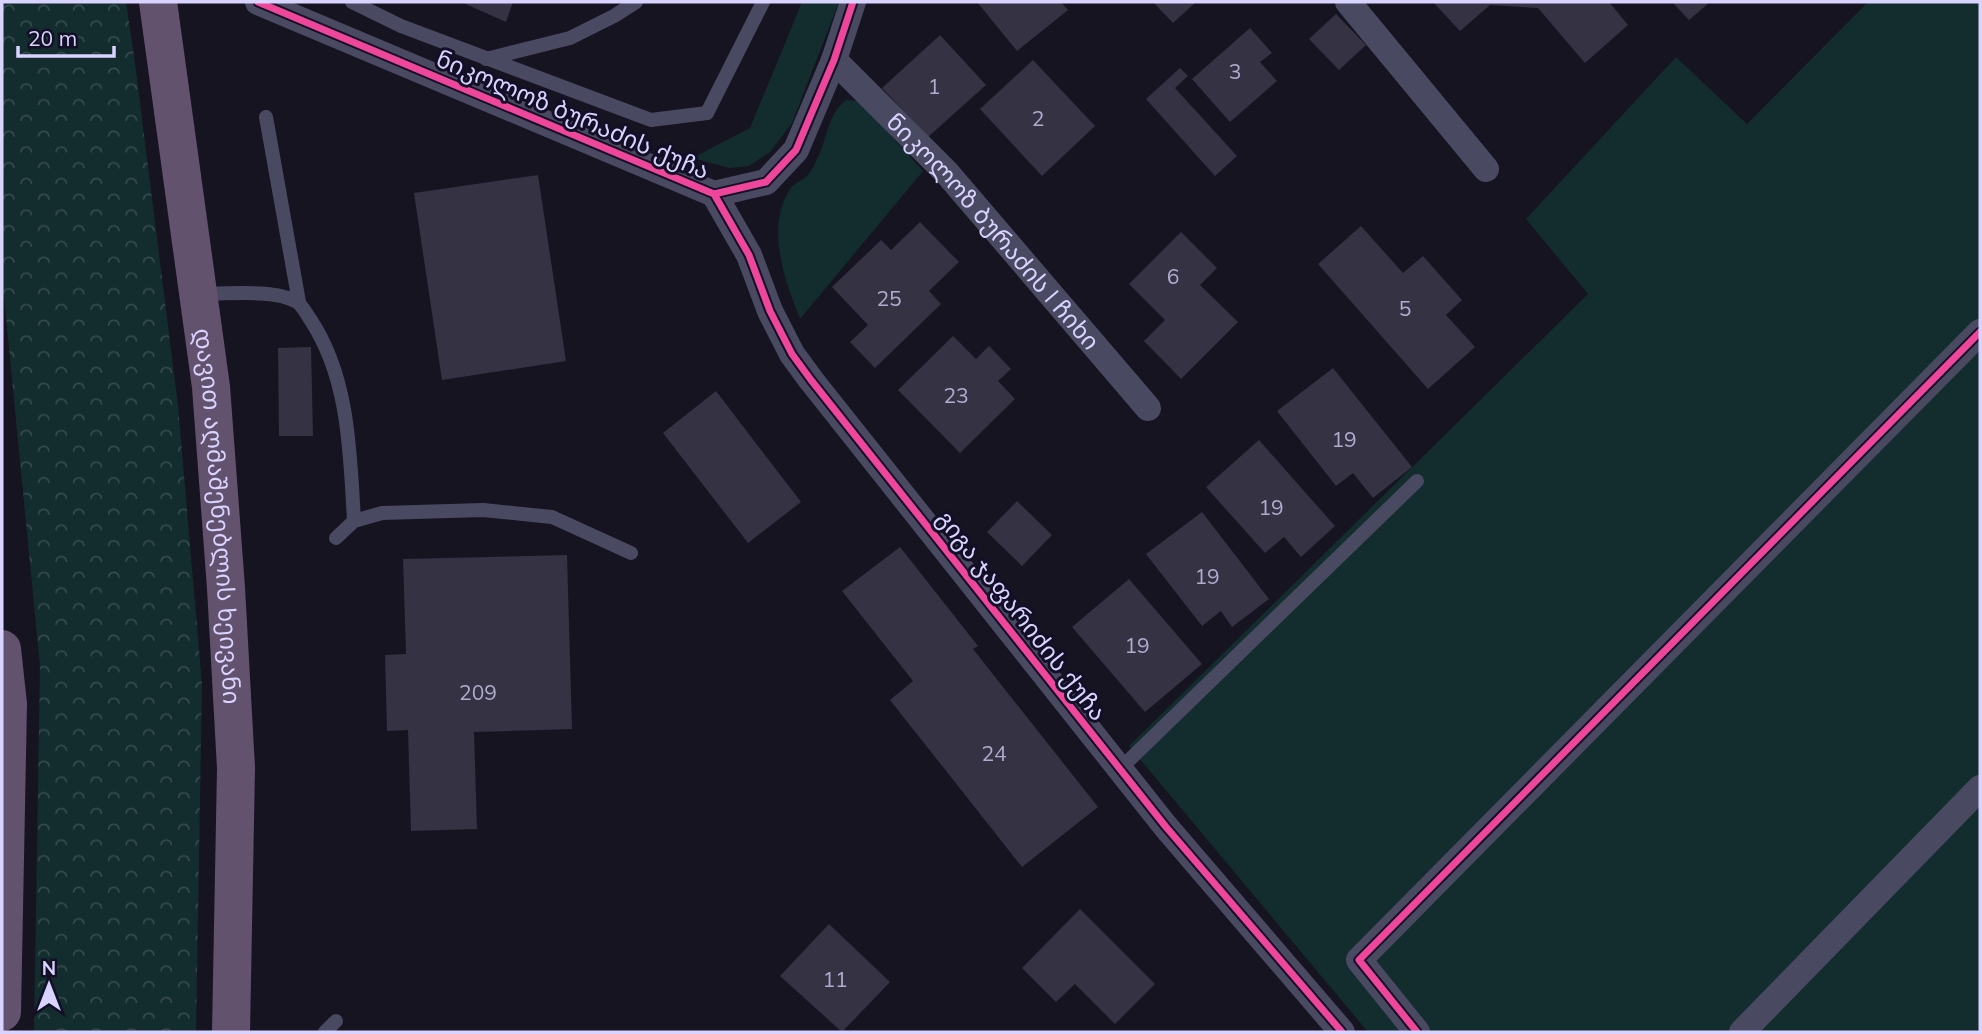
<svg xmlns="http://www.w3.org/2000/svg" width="1982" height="1034" font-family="Mulish,'Noto Sans Georgian',sans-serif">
<defs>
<pattern id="forest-crowns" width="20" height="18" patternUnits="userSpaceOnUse" patternTransform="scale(1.75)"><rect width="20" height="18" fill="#132c2d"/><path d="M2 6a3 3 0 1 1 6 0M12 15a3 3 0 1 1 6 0" fill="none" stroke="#354a4c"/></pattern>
</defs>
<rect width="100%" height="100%" fill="#161421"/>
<path fill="#132c2d" d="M 802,2 L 839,2 L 792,123 L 770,152 L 749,166 L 729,168 L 692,158 L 750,128 Z
M 1868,2 L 1980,2 L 1980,1027 L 1975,1032 L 1368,1032 L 1129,746 L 1588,294 L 1526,219 L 1676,57 L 1747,124 Z
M 846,100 L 860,101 L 923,171 L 800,319 C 785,280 765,229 790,189 C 794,183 802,181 807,176 C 812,171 815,163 818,157 C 828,137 827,115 846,100 Z"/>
<path fill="url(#forest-crowns)" d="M 2,2 L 126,2 L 135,63 L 178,406 L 202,684 L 196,1032 L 34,1032 L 40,666 L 2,276 Z"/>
<path fill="#343243" d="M 461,2 L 513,2 L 506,22 Z
M 977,2 L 1061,2 L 1068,10 L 1017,51 Z
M 1153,2 L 1196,2 L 1173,23 Z
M 1433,2 L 1609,2 L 1628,25 L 1585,63 L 1538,8 L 1490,5 L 1460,31 Z
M 1672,2 L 1710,2 L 1689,20 Z
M 1336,14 L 1366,45 L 1339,70 L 1309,39 Z
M 1250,28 L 1272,53 L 1260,62 L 1277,81 L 1230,122 L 1192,79 Z
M 940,35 L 986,85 L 928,137 L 882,88 Z
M 1033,60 L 1095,126 L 1042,176 L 980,109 Z
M 1180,68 L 1188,76 L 1175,88 L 1237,156 L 1215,176 L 1146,99 Z
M 538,175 L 566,361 L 442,380 L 414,193 Z
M 920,222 L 959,262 L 929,291 L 941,304 L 875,368 L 850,342 L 868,325 L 832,287 L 881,240 L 891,250 Z
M 1361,226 L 1403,273 L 1423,256 L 1462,300 L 1446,315 L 1475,347 L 1428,389 L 1318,264 Z
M 1181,232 L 1217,268 L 1200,285 L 1238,322 L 1181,379 L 1144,341 L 1165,320 L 1129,284 Z
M 953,336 L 976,359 L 989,346 L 1011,369 L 998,381 L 1015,399 L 960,453 L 898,390 Z
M 311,347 L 313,436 L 279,436 L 278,348 Z
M 1333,368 L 1412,467 L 1373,498 L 1353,473 L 1336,486 L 1277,411 Z
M 716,391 L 801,502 L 748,543 L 663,433 Z
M 1259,440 L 1335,526 L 1301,557 L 1284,537 L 1265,553 L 1206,487 Z
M 1017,501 L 1052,535 L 1022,566 L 987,532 Z
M 1202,512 L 1269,599 L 1232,627 L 1221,611 L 1202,626 L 1146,554 Z
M 900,547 L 978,646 L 973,649 L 1098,807 L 1022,867 L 890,700 L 913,681 L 842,591 Z
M 567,555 L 572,729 L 474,732 L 477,829 L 411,831 L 408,730 L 387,731 L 385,655 L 406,654 L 403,559 Z
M 1129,579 L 1202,664 L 1145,712 L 1072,627 Z
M 1080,909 L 1155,984 L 1115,1024 L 1075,984 L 1056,1002 L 1022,968 Z
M 829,924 L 890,982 L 842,1032 L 780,976 Z"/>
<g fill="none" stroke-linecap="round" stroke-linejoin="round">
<path stroke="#4a4962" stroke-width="14" d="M 352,2 L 401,26 L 651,120 L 707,113 L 763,2
M 486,59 L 570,38 L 614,16 L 636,2
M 266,117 L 299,302
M 201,294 C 227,294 275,289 297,302 C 302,305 306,313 310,319 C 349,377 350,452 354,521
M 336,538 L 354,521 L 382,513 L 483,510 L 552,517 L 631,553
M 1120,769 L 1417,481
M 325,1032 L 336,1021"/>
<g stroke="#4a4962" stroke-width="26">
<path d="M 258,2 L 714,194 L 766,182 L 796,150 L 834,60 L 853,2"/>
<path d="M 1348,2 L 1486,169"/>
<path id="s1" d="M 834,60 L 947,173 L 1148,408"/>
<path d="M 714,194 L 749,255 L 770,311 L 792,354 L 811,380 L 1166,827 L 1342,1032"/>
<path d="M 1417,1032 L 1359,960 L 1980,332"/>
<path d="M 1742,1032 L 1980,788"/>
</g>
<g stroke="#62526e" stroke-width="38">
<path id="s2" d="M 158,2 L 211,387 L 226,588 L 236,768 L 231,1032"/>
<path d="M 2,649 L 8,704 L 2,1012"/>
</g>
<g stroke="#130f26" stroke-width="11">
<path id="cycleway" d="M 258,2 L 714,194 L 766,182 L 796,150 L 834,60 L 853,2
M 714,194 L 749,255 L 770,311 L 792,354 L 811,380 L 1166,827 L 1342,1032
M 1417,1032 L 1359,960 L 1980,332"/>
</g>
<use href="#cycleway" stroke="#ed469a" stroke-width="7"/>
</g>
<g text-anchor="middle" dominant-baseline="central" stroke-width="6" stroke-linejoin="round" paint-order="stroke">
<g font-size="21" fill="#b0acd0">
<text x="1235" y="71">3</text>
<text x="934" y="86">1</text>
<text x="1038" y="118">2</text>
<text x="1173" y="276">6</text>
<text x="889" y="298">25</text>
<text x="1405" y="308">5</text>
<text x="956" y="395">23</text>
<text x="1344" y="439">19</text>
<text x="1271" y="507">19</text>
<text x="1207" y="576">19</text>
<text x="1137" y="645">19</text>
<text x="478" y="692">209</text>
<text x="994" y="753">24</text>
<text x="835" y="979">11</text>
</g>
<g font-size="24" fill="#d9d4ff" stroke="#130f26">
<text transform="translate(573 114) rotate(23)">ნიკოლოზ ბურაძის ქუჩა</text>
<text stroke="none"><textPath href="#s1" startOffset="234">ნიკოლოზ ბურაძის I ჩიხი</textPath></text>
<text stroke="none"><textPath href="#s2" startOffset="518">დავით აღმაშენებლის ხეივანი</textPath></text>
<text transform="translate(1022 615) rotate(52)">გიგა ჯაფარიძის ქუჩა</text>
</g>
</g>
<rect width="1982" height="1034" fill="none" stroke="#d9d4ff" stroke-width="7"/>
<g transform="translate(49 985)" stroke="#130f26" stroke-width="5" paint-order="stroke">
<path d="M0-5L12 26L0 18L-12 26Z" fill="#d9d4ff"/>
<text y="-10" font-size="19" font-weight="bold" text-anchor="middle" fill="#d9d4ff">N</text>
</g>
<path d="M18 46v10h96v-10" fill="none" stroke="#d9d4ff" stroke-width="3.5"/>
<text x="28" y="46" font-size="21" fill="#d9d4ff" stroke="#130f26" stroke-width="5" paint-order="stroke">20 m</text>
</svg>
